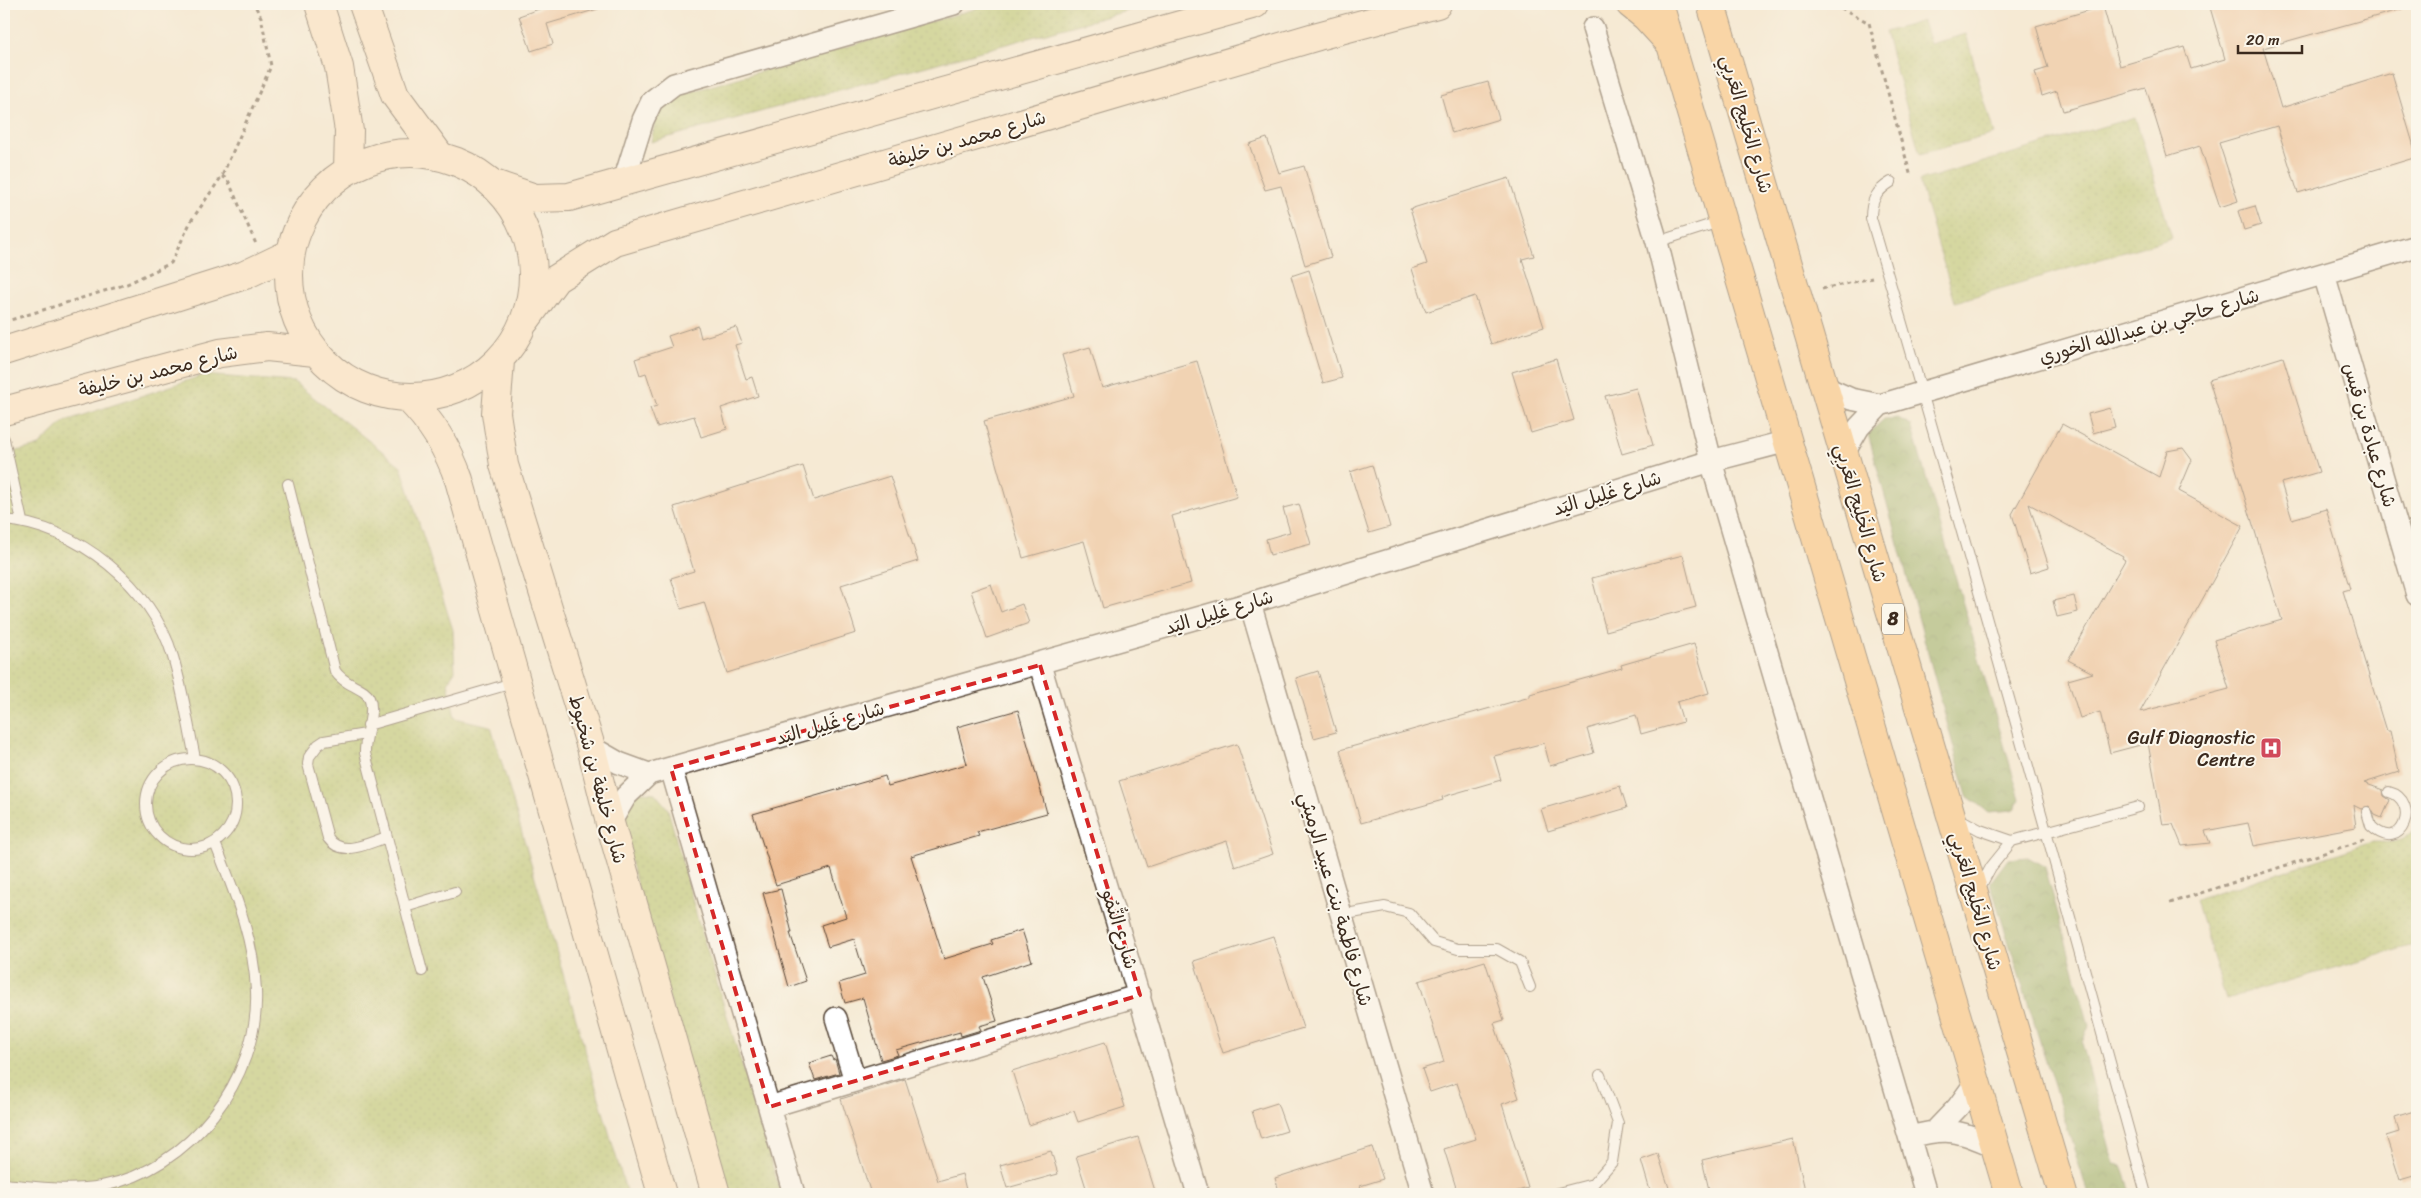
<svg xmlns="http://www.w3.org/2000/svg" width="2421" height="1198" font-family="Sriracha,'Playpen Sans Arabic',sans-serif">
<defs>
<pattern id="green-dots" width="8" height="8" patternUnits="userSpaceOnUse" patternTransform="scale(1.25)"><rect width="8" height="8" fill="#aec164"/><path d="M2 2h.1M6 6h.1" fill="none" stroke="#8f9d52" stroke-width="1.8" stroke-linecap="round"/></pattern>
<pattern id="forest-crowns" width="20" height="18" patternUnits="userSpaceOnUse" patternTransform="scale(1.25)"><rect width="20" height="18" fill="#8aa75a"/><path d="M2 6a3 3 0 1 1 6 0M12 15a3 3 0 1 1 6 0" fill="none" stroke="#72884a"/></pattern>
</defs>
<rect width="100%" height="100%" fill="#fbf7ec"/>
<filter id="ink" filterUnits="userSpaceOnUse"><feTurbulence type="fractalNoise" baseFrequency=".02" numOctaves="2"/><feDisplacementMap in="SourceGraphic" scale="10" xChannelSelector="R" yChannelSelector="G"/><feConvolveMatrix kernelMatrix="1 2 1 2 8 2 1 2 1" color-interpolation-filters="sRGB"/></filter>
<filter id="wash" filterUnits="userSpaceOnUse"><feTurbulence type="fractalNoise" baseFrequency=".0096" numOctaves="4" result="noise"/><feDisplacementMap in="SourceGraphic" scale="20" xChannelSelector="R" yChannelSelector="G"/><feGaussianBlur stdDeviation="1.12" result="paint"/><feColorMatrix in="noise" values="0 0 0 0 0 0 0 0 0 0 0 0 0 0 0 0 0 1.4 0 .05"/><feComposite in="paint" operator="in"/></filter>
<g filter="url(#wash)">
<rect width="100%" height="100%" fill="#f5ead4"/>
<path fill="url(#green-dots)" stroke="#747641" d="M 992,4 L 1152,4 L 651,142 L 659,101 Z
M 1923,21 L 1930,44 L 1966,34 L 1994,134 L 1920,154 L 1885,32 Z
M 2135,117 L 2172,238 L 1955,302 L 1919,181 Z
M 204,375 L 294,382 L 401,466 L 453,630 L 455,671 L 448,682 L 455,718 L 491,726 L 627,1194 L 4,1194 L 4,454 L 38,446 L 65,421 Z
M 631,791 L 655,793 L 668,809 L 697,917 L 781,1194 L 726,1194 L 616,812 Z
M 2417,826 L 2417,944 L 2226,999 L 2196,900 L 2372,842 C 2392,842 2404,845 2417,826 Z"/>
<path fill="url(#forest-crowns)" stroke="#62683c" d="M 1898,418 L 1911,425 L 2020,799 L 2014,810 L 1988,812 L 1967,796 L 1868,434 L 1884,419 Z
M 2028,857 L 2045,867 L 2089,1025 L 2082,1043 L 2114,1164 L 2123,1168 L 2132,1194 L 2088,1194 L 1990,883 L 2008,859 Z"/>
<g id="blocks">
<path fill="#ecb88c" d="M 553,4 L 600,4 L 601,8 L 547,24 L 553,44 L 531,51 L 519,16 Z
M 2209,4 L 2401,4 L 2402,9 L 2263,48 L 2281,108 L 2392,73 L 2417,157 L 2298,193 L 2277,126 L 2219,143 L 2238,201 L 2220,207 L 2200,146 L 2167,156 L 2146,88 L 2063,111 L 2057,91 L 2042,96 L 2035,72 L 2048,68 L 2036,26 L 2103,6 L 2120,66 L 2184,47 L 2191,69 L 2225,59 Z
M 1488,82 L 1499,119 L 1452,133 L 1441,95 Z
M 1267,138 L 1279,173 L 1304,166 L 1331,257 L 1305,265 L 1281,186 L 1265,190 L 1249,144 Z
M 1509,178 L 1534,256 L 1522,259 L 1544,327 L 1491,344 L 1475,296 L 1426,312 L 1412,269 L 1427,264 L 1410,209 Z
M 2255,206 L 2261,225 L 2244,230 L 2238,211 Z
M 1309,270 L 1342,378 L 1323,383 L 1291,276 Z
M 698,326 L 701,338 L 736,327 L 742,343 L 735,345 L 746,379 L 752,377 L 758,396 L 721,408 L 727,429 L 701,437 L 694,416 L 657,427 L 650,408 L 657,406 L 646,373 L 640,375 L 635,359 L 672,347 L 668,336 Z
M 1090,347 L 1102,388 L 1197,361 L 1237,497 L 1172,516 L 1191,583 L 1103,608 L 1084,541 L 1023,558 L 984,421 L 1074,396 L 1062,355 Z
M 2283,357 L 2319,472 L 2281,483 L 2292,519 L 2326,509 L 2350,589 L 2343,591 L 2386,731 L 2390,731 L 2399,772 L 2364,783 L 2383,790 L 2384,796 L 2390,800 L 2382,818 L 2375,815 L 2369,806 L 2361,809 L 2353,805 L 2356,827 L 2254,846 L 2248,823 L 2205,831 L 2210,843 L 2182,846 L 2173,824 L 2163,825 L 2148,743 L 2110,753 L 2100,712 L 2080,718 L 2068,680 L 2093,673 L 2068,660 L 2125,560 L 2122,558 L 2123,556 L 2029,504 L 2049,567 L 2030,573 L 2012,514 L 2062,424 L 2159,477 L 2167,451 L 2183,448 L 2192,460 L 2179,491 L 2243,526 L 2140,712 L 2229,689 L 2214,640 L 2282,620 L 2209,380 Z
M 1556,359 L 1574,420 L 1531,433 L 1512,372 Z
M 1636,388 L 1653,445 L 1622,454 L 1605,396 Z
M 2110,408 L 2115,427 L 2093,433 L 2088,414 Z
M 1372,465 L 1390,527 L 1369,533 L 1350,472 Z
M 803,466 L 814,500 L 890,476 L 918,561 L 841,585 L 856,633 L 727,673 L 704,602 L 681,609 L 671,578 L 694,571 L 674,507 Z
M 1299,504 L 1311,544 L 1270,555 L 1266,539 L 1290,532 L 1283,508 Z
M 1683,555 L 1696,607 L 1606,631 L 1592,578 Z
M 991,584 L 1001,612 L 1022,604 L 1029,623 L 987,638 L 971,591 Z
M 2074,596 L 2078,612 L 2057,617 L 2053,601 Z
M 1694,644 L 1709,693 L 1677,702 L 1683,722 L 1641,734 L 1636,715 L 1587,729 L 1594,753 L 1550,766 L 1544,743 L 1494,756 L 1501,780 L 1442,797 L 1443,800 L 1361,823 L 1340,750 L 1530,697 L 1530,694 L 1622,668 L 1621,665 Z
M 1318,671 L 1336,732 L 1314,738 L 1296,678 Z
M 1018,710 L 1047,813 L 977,832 L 979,836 L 911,856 L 944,959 L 993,944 L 991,940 L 1022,930 L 1032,961 L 983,977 L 997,1021 L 979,1026 L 981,1030 L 961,1036 L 960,1032 L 896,1050 L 898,1055 L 881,1060 L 863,998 L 845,1003 L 839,983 L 865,975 L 854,939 L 828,947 L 821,925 L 846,917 L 831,868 L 776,885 L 753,814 L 885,776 L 888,786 L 967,764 L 957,727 Z
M 1237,744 L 1273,854 L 1235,867 L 1227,841 L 1147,867 L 1119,781 Z
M 1620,786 L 1627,808 L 1548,831 L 1541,809 Z
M 781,889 L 792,933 L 790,933 L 806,981 L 789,987 L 763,893 Z
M 1273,936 L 1303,1028 L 1223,1053 L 1194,961 Z
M 1485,961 L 1504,1020 L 1494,1023 L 1519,1098 L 1502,1104 L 1528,1188 L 1507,1194 L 1458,1194 L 1444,1149 L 1476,1139 L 1457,1083 L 1430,1092 L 1422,1069 L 1444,1062 L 1419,981 Z
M 1105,1042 L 1125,1107 L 1078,1122 L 1074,1111 L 1029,1125 L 1012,1071 Z
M 831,1056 L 833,1060 L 835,1059 L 839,1073 L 815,1080 L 809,1063 Z
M 905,1079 L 938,1181 L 962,1174 L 967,1194 L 871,1194 L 841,1099 Z
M 1277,1103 L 1287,1131 L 1261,1139 L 1252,1111 Z
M 2417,1110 L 2417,1175 L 2400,1180 L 2386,1136 L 2399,1132 L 2395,1117 Z
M 1138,1137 L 1156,1194 L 1088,1194 L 1076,1156 Z
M 1793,1139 L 1806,1194 L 1710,1194 L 1702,1160 Z
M 1372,1147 L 1383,1179 L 1360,1186 L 1362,1194 L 1280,1194 L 1275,1178 Z
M 1051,1151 L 1058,1174 L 1007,1188 L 1000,1165 Z
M 1658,1154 L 1671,1194 L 1651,1194 L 1641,1160 Z"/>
</g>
</g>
<g filter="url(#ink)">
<use href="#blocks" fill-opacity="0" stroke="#574739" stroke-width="1"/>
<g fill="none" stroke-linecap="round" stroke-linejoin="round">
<g stroke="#574739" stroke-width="12">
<path id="service" d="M 1891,182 C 1876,191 1871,201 1871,218 C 1967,542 2057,868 2146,1194
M 1657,242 L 1722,221
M 4,439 L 22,521
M 288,484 L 335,671 C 342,682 354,685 364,692 C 380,703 364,735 365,753 L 422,971
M 4,520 C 76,525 153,587 173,657 C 183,690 188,725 195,758
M 368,725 L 516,682
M 366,734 L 324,741 L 318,745 L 309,757 L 308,764 L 328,838 C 342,858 368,843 387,837
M146 804a45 45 0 1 1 90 0a45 45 0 1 1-90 0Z
M 2367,812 L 2371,826 C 2403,857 2421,800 2389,792
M 1956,817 L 1980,830 L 2012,841 L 2138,807
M 1979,889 L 1991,867 L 2012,841
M 405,907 L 455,892
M 1341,915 L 1385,907 L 1409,913 L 1434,942 L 1458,949 L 1497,949 L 1520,962 L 1530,987
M 4,1184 C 37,1187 68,1192 102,1186 C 189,1170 260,1079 256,991 C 254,938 234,891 215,843
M 1554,1194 L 1593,1184 L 1612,1162 L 1618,1123 L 1600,1075"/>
</g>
<g stroke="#574739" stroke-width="24">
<path id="minor" d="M 1593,28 L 1657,242 L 1711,461 L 1926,1194
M 624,181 L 643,120 L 652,101 L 674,84 L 954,4
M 2324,274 L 2417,595
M 1824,387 L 1851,399 L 1880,405 L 2417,246
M 1844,453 L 1859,427 L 1880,405
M 1250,603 L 1423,1194
M 1040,665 L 1198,1194
M 591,747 L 619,763 L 649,774
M 671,768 L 794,1194
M 610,823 L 626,796 L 649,774 L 1250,603 L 1711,461 L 1788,441
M 836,1018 L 855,1081
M 769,1107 L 1140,995
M 1936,1130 L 1958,1107 L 1976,1082
M 1910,1137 C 1947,1127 1959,1130 1994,1146"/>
</g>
<g stroke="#574739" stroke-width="30">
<path id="secondary" d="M 319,4 L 339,67 L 349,131 L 348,169
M 363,4 L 395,95 L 440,156
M289 275a122 122 0 1 1 244 0a122 122 0 1 1-244 0Z
M 494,184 L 535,198 L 569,197 L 1255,4
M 525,321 L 556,279 L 615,242 L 1318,36 L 1437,4
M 4,351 L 245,275 L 289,254
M 500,361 L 496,413 L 504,465 L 591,747 L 610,823 L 716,1194
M 408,398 C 432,422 448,448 459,480 L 662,1194
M 4,411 L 220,353 L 267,347 L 315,352"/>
</g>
<g stroke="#574739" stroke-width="30">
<path id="trunk" d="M 1630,4 L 1646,17 L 1668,41
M 1659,4 L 2009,1194
M 1711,4 L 2063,1194"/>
</g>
<path stroke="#574739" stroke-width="3" stroke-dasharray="4 4" stroke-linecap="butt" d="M 1834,4 L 1869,23 L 1911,177
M 222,176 L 228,180 L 256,244
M 1822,289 L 1872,278
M 4,322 L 127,284 L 171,263 L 191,221 L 222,176 L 271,66 L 261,17 L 254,4
M 2170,903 L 2364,840"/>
<use href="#service" stroke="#fff" stroke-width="10"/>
<use href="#minor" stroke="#fff" stroke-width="21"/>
<use href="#secondary" stroke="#fee5c5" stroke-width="28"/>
<use href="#trunk" stroke="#fcbd6f" stroke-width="28"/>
</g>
</g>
<path d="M0 0H2421V1198H0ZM 1040,665 L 1140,995 L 769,1107 L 671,768 Z" fill="#f5ead4" fill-opacity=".55" fill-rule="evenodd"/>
<path fill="none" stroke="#d62828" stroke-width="4" stroke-dasharray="10 6" stroke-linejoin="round" d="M 1040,665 L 1140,995 L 769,1107 L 671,768 Z"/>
<defs>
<g id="hospital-square" transform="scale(1.125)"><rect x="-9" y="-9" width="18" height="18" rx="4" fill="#d1495b" stroke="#fbf7ec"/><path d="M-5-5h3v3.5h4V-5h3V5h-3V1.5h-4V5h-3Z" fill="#fff"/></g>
</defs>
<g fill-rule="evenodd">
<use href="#hospital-square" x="2271" y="748"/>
</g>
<g text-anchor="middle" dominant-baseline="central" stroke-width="4" stroke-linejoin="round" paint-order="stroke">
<rect fill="#fbf7ec" stroke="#75685c" stroke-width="1" x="1882" y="603.5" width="22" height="31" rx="4"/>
<g font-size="18" font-weight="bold" fill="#3b2a1e">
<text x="1893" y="619">8</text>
</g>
<g font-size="19" fill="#3b2a1e" stroke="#fbf7ec">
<text transform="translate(1747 124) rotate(74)">شارع الخَلِيج العَربِي</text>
<text transform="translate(967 139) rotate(-16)">شارع محمد بن خليفة</text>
<text transform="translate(2149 326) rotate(-16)">شارع حاجي بن عبدالله الخوري</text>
<text transform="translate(158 371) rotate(-14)">شارع محمد بن خليفة</text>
<text transform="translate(2370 435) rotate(74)">شارع عبادة بن قيس</text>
<text transform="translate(1607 493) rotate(-17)">شارع غَلِيل اليَد</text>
<text transform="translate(1861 513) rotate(74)">شارع الخَلِيج العَربِي</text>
<text transform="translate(1219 612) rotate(-17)">شارع غَلِيل اليَد</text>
<text transform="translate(830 723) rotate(-16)">شارع غَلِيل اليَد</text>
<text transform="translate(598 779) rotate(75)">شارع خليفة بن شخبوط</text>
<text transform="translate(1336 899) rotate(74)">شارع فاطمة بنت عبيد الرميثي</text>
<text transform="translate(1976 901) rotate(74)">شارع الخَلِيج العَربِي</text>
<text transform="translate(1120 929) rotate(73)">شارع النُّمُو</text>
</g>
<g font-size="19" fill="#3b2a1e" stroke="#fbf7ec" text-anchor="end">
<text x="2255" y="737">Gulf Diagnostic<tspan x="2255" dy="22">Centre</tspan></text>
</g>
</g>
<rect width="2421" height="1198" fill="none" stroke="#fbf7ec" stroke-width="20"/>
<path d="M2238 45v8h64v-8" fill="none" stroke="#3b2a1e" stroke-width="2.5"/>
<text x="2246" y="45" font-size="15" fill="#3b2a1e" stroke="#fbf7ec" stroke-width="4" paint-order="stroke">20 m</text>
</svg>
